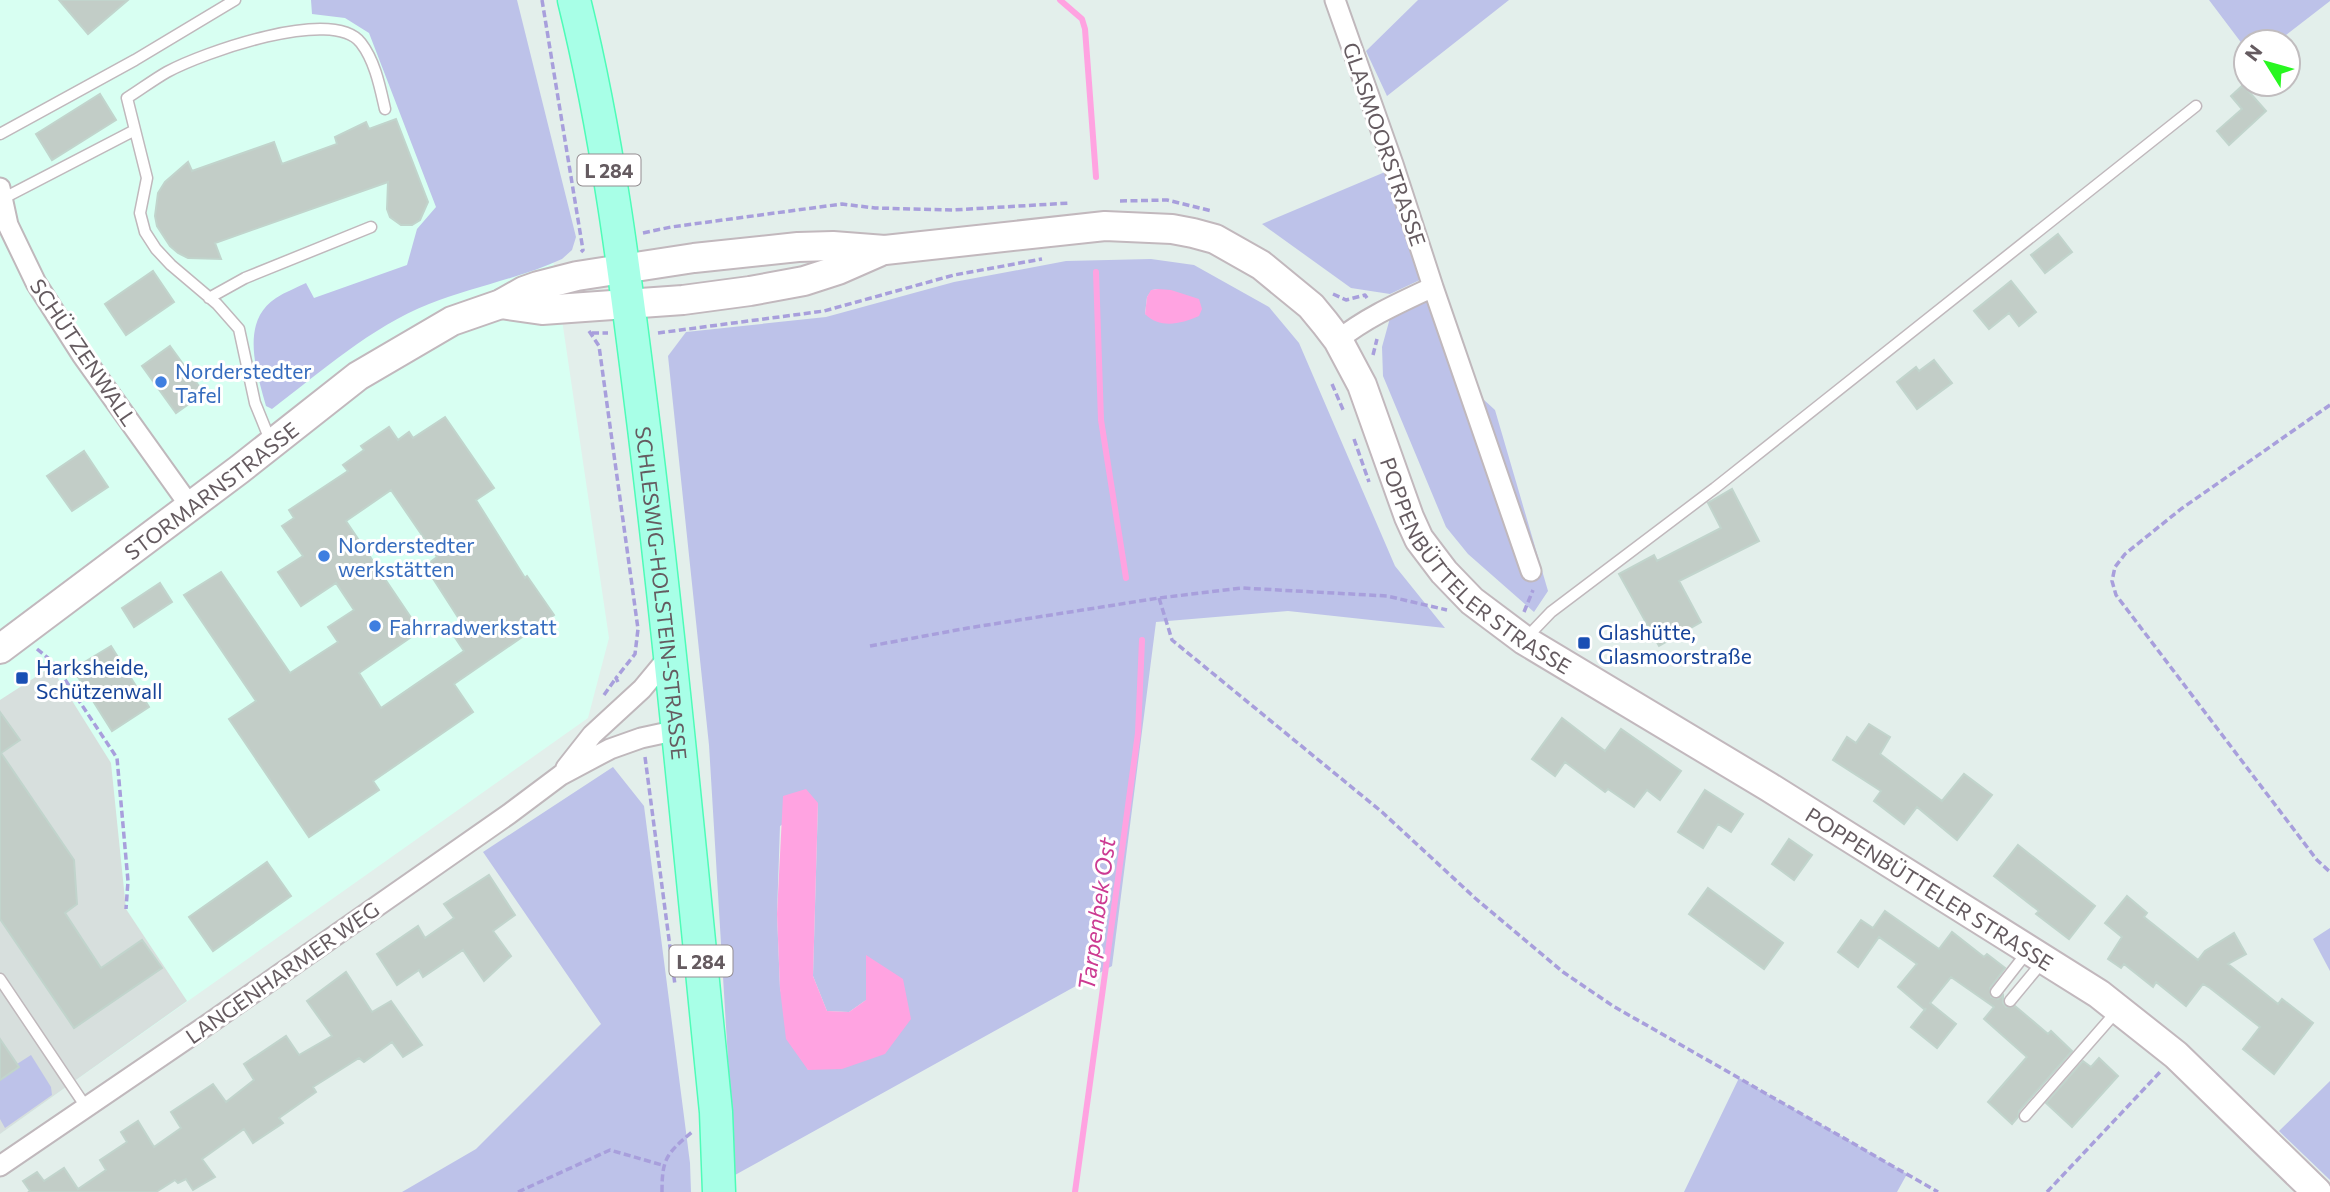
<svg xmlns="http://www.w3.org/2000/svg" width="2330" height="1192" font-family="Commissioner,sans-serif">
<rect width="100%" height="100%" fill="#e3efeb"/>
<path fill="#d8fff2" d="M 0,0 L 508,0 L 552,252 L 609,638 L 588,718 L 0,1134 Z"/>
<path fill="#d7dfdd" d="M 51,667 L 111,763 L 126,909 L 187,1001 L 0,1134 L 0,700 Z"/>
<path fill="#bdc2e9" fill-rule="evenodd" d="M 311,0 L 517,0 L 576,237 L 572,250 L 562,259 C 521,278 472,287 429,304 C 371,327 322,371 272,409 L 266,406 C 257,373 239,322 276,298 C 285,292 296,288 306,283 L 314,298 L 407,265 L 417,229 L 436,207 L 369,33 L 345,18 L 312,14 Z
M 1418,0 L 1509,0 L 1387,96 L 1366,51 Z
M 2209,0 L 2330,0 L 2330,1 L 2277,42 L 2246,42 L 2246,49 Z
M 1385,172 L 1422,279 L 1390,294 L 1351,288 L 1262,224 Z
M 1151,259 L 1194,265 L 1269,307 L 1299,343 L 1395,566 L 1445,628 L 1288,611 L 1156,622 L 1112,966 L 735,1175 L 709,745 L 668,356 L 686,332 L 826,317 L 954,282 L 1066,261 ZM 1158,289 L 1181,322 L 1172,322 L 1145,314 L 1147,297 L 1152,290 ZM 818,803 L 813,976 L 827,1011 L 849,1012 L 866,1000 L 808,1070 L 780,989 L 777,914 L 780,826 Z
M 1444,291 L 1483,399 L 1495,410 L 1548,591 L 1534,612 L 1468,554 L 1446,527 L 1383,376 L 1382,347 L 1390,318 Z
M 613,767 L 644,806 L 690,1163 L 691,1192 L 402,1192 L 476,1149 L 601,1024 L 483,852 Z
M 2330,928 L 2330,971 L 2313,939 Z
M 31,1055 L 51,1087 L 52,1095 L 5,1128 L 0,1119 L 0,1080 L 19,1067 L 17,1064 Z
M 1739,1078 L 1907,1174 L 1897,1192 L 1684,1192 Z
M 2330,1081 L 2330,1180 L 2279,1131 Z"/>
<path fill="#ffa3e1" d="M 1158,289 L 1171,290 L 1199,299 L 1202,309 L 1199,316 C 1181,324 1160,329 1145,314 L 1147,297 L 1151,290 Z
M 806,789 L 818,803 L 813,976 L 827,1011 L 849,1012 L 866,1000 L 866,955 L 903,979 L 911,1019 L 885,1054 L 842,1069 L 808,1070 L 786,1039 L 780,989 L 777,914 L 783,796 Z"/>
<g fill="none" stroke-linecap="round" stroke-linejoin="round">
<path stroke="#ffa3e1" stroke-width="6" d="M 1060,0 L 1082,19 L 1085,29 L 1096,177
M 1096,272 L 1101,420 L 1126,578
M 1075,1192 L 1138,733 L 1142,640"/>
</g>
<path fill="#c2cdc7" stroke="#c1d4cc" stroke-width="2" fill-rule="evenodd" d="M 59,0 L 128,0 L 88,34 Z
M 2243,85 L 2266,111 L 2229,145 L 2217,131 L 2242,109 L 2231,96 Z
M 100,94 L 116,120 L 52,160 L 36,134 Z
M 396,119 L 428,202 L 420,220 L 412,225 L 401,225 L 390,217 L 387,209 L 388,182 L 215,243 L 221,259 L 188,258 L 178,253 L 170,246 L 157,226 L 155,216 L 158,193 L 165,182 L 188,162 L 192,171 L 274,142 L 282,164 L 337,144 L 335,137 L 366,122 L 369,129 Z
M 2058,234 L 2072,252 L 2045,273 L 2031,255 Z
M 153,271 L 174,302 L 126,335 L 105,304 Z
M 2011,281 L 2036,312 L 2019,326 L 2009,313 L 1989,329 L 1974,311 Z
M 170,346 L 204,393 L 176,413 L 142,366 Z
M 1934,360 L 1952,383 L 1917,409 L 1897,382 L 1916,367 L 1919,371 Z
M 445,417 L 494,488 L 476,500 L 525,578 L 527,576 L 554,615 L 454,684 L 473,712 L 373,781 L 379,790 L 309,837 L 229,719 L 256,701 L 184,595 L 221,572 L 290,673 L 338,642 L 328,627 L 354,610 L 336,583 L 301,606 L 278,572 L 303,556 L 282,526 L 294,518 L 289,510 L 348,471 L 343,465 L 364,450 L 361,446 L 389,427 L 398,440 L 409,432 L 413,438 ZM 391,490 L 437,557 L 425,566 L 461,622 L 450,630 L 464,651 L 381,708 L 359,673 L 420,631 L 346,521 Z
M 84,451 L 108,487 L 72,511 L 47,476 Z
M 1732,489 L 1759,541 L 1679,581 L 1701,622 L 1659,646 L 1619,574 L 1654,555 L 1657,561 L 1721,528 L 1708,503 Z
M 160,583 L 172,602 L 134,627 L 122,608 Z
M 111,646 L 149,707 L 112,731 L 73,669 Z
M 0,712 L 20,740 L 1,753 L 74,860 L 77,904 L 65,913 L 101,968 L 142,940 L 162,968 L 74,1028 L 0,919 Z
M 1562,718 L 1605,751 L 1621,729 L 1681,771 L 1660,800 L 1647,790 L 1634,807 L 1608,789 L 1605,792 L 1565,762 L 1555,776 L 1532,759 Z
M 1869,724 L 1890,737 L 1880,754 L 1942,801 L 1964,774 L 1992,795 L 1957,840 L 1917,807 L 1904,824 L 1874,801 L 1881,791 L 1833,760 L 1847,737 L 1856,743 Z
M 1705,790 L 1743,814 L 1731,832 L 1718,824 L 1703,848 L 1678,832 Z
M 1789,839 L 1812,855 L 1794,880 L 1772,864 Z
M 2018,845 L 2095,906 L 2069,939 L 2036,914 L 2039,911 L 1994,876 Z
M 267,862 L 291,896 L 213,951 L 189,917 Z
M 489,875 L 515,915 L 493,931 L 511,956 L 484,981 L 463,950 L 423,977 L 419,970 L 397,985 L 377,954 L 418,926 L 425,938 L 454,918 L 444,904 Z
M 1708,888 L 1783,943 L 1764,969 L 1689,914 Z
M 2127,896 L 2147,913 L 2144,917 L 2198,960 L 2205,951 L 2234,933 L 2246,954 L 2228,964 L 2278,1004 L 2282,999 L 2313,1023 L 2274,1074 L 2243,1049 L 2260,1027 L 2210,988 L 2203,984 L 2186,1006 L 2156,982 L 2153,987 L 2124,964 L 2121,968 L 2108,959 L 2122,937 L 2105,923 Z
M 1885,911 L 1939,949 L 1952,932 L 1984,957 L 1987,954 L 2005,968 L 1990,988 L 1991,997 L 1998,999 L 2003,995 L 2003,1003 L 2006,1007 L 2015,1006 L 2048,1034 L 2051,1031 L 2072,1051 L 2019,1111 L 2018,1117 L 2012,1124 L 1988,1102 L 2027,1057 L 1984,1019 L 1994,1007 L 1951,977 L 1930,1003 L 1956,1024 L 1937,1048 L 1911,1027 L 1926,1008 L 1925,1010 L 1898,987 L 1917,964 L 1879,937 L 1858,967 L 1838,952 L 1861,920 L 1873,928 Z
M 346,972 L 372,1012 L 391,1001 L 422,1045 L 403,1057 L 392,1042 L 364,1062 L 359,1058 L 313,1087 L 316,1092 L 279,1118 L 283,1123 L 253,1143 L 244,1129 L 202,1159 L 215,1177 L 193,1190 L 186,1179 L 178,1183 L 175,1180 L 156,1192 L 28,1192 L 30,1191 L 23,1181 L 37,1172 L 44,1181 L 64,1168 L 78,1189 L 106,1170 L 100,1160 L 127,1142 L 121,1132 L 138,1121 L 154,1147 L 181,1128 L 171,1112 L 213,1084 L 226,1102 L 254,1080 L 244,1064 L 286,1036 L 299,1055 L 332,1036 L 307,1001 Z
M 0,1039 L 19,1067 L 0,1080 Z
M 2099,1058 L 2118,1076 L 2072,1127 L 2046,1103 L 2083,1061 L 2091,1067 Z"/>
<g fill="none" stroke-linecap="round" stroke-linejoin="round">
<g stroke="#c0b8bc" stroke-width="13">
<path id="lane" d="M 0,134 L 135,60 L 235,0
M 2,199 L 135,130
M 209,298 L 245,278 L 371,227
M 270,440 L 255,403 L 239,329 L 217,304 L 171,265 L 156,249 L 145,232 L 140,213 L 147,178 L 127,98 C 140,90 153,80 167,72 C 202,53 333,6 361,43 C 375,61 380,87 385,109
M 1527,637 L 1551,612 L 1715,488 L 2196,106
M 0,979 L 86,1107
M 1996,992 L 2028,951
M 2010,1001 L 2044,960
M 2025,1116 L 2116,1012"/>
</g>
<g stroke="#c0b8bc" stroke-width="23">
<path id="street" d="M 1335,0 L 1393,164 L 1433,287 C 1399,303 1367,317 1338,340
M 0,188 L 8,225 L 36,283 L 82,355 L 190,506
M 1433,287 L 1531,571
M 566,768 L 592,735 L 642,689 L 671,654
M 0,1166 L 207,1025 L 509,814 L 561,775 L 610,749 L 641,738 L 678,730"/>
</g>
<g stroke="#c2b8bd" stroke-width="32">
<g id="secondary">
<path d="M 501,304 L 542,310 L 683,300 L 750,291 L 804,281 L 838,270 L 879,252"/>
<path id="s1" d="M 0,649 L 240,469 L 358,376 L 452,321 L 501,304 L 524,291 L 538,286 L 577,276 L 694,258 L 798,247 L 833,246 L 885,250 L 1105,226 L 1172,229 L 1193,233 L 1215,239 L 1261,265 L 1311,306 L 1325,323 L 1338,340 L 1362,385 L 1409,517 L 1419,539 L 1444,572 L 1472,601 L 1524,640 L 1769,787 L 2099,994 L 2176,1055 L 2317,1192"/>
</g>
</g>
<g stroke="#4efcb8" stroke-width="35">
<g id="primary">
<path id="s2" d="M 574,0 C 609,141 626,284 644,428 C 672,656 693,884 716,1112 L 719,1192"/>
</g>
</g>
<path stroke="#a89fdc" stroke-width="3.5" stroke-dasharray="7 3.5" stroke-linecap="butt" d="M 542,0 L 583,250 L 581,252
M 1120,201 L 1167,200 L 1212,211
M 643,233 L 671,227 L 842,204 L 875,208 L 953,210 L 1070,203
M 1333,294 L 1346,300 L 1365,295 L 1367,298
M 589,331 L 599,346 L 638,629 L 635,654 L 616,678 L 619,684
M 592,333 L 608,333
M 658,333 L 824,311 L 954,275 L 1042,259
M 1373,355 L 1377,339
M 1332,384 L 1344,412
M 2330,405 L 2181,509 L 2125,554 L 2115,567 L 2112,581 L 2116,595 L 2317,860 L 2330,872
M 1354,439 L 1369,482
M 1159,598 L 1172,640 L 1382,812 L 1475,898 L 1563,972 L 1613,1006 L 1938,1192
M 1524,612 L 1533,590
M 870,646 L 968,628 L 1159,598 L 1242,588 L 1387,596 L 1447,610
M 37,649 L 54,663 L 117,758 L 128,881 L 126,909
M 604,695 L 616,678
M 645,757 L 675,985
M 518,1192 L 610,1150 L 662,1165
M 662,1192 C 662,1159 666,1154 692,1132
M 2047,1192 L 2161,1071"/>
<use href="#lane" stroke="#fff" stroke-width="10"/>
<use href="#street" stroke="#fff" stroke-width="19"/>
<use href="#secondary" stroke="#fff" stroke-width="28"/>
<use href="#primary" stroke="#a8ffe7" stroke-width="32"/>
</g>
<g fill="#3f7fe0" stroke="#fff" stroke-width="2.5">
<circle cx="161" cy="382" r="7"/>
<circle cx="324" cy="556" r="7"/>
<circle cx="375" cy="626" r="7"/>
</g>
<g fill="#1a4fb4" stroke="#fff" stroke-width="2.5">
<rect x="1577" y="636" width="14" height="14" rx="3.5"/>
<rect x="15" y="671" width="14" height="14" rx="3.5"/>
</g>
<g text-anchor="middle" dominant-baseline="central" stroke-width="6" stroke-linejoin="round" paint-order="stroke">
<g fill="#fff" stroke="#938c90" stroke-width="2">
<rect x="577.5" y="154.5" width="63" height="31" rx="5"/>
<rect x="669.5" y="945.5" width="63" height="31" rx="5"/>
</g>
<g font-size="19" font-weight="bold" fill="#655b60">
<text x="609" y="170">L 284</text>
<text x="701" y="961">L 284</text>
</g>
<g font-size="21" fill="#655b60" stroke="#fff">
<text transform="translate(1385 144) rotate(71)">GLASMOORSTRASSE</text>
<text transform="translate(84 352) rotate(56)">SCHÜTZENWALL</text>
<text stroke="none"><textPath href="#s1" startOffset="264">STORMARNSTRASSE</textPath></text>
<text stroke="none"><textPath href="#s1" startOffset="1768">POPPENBÜTTELER STRASSE</textPath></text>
<text stroke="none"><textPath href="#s2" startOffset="600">SCHLESWIG-HOLSTEIN-STRASSE</textPath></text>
<text stroke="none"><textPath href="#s1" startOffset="2334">POPPENBÜTTELER STRASSE</textPath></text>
<text transform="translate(282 972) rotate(-35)">LANGENHARMER WEG</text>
</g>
<g font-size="21" fill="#366cbe" stroke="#fff" text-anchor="start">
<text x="175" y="370">Norderstedter<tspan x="175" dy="24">Tafel</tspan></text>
<text x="338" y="544">Norderstedter<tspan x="338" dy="24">werkstätten</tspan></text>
<text x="389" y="626">Fahrradwerkstatt</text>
</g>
<g font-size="21" fill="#164399" stroke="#fff" text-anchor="start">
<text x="1598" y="631">Glashütte,<tspan x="1598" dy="24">Glasmoorstraße</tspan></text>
<text x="36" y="666">Harksheide,<tspan x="36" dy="24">Schützenwall</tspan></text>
</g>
<g font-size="23" font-style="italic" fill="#cc3b92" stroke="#fff">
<text transform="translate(1096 914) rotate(-82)">Tarpenbek Ost</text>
</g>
</g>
<g transform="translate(2267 63) rotate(307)"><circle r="33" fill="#ffffff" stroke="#c1bdbf" stroke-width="2"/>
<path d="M0-5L12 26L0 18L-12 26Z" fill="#28f721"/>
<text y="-10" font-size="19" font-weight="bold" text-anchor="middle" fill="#655b60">N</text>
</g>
</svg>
